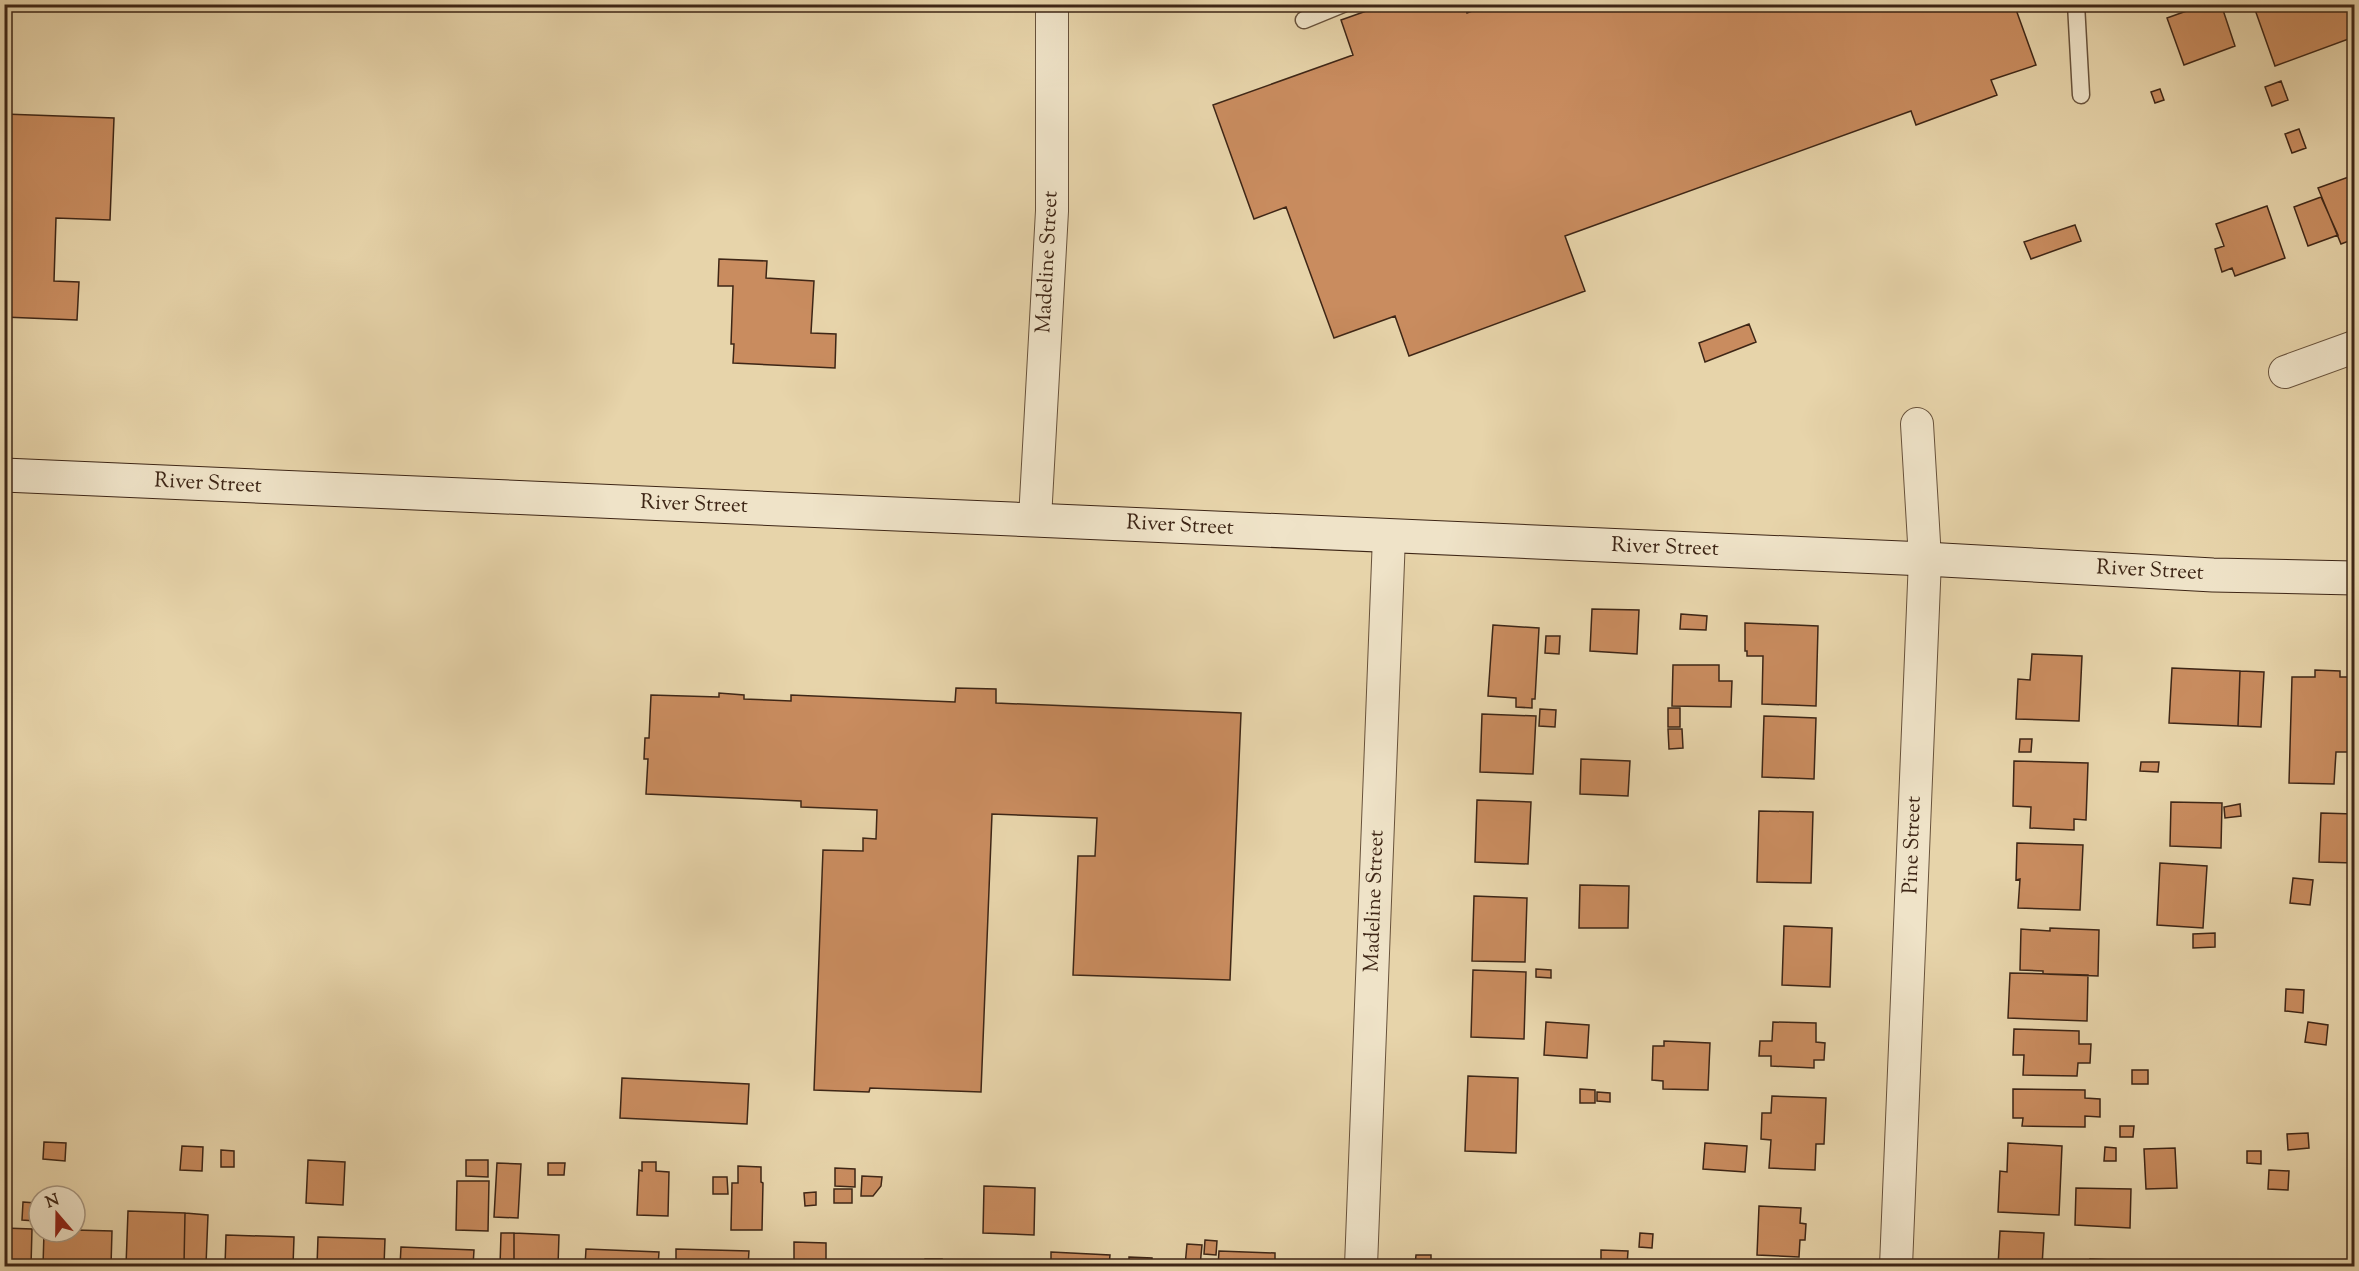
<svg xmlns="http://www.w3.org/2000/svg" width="2359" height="1271" font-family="'Sorts Mill Goudy',serif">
<rect width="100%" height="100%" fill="#e7d4aa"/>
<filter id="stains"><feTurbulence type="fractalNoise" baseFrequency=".00333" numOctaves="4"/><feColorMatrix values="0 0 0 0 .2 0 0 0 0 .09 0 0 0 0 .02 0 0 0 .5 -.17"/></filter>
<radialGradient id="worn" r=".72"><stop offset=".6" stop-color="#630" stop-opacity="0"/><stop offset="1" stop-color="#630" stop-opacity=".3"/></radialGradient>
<path fill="#c98c5f" stroke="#3e2616" stroke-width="1.5" d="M 1386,4 L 1464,4 L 1467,13 L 1490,4 L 2014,4 L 2036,65 L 1991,80 L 1997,95 L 1916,125 L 1911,111 L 1565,236 L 1585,291 L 1409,356 L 1395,316 L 1334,338 L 1286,207 L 1254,219 L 1213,105 L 1353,55 L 1341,20 Z
M 2206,4 L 2221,4 L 2235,46 L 2184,65 L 2167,18 Z
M 2253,4 L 2354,4 L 2354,37 L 2275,66 Z
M 2281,81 L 2288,100 L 2272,106 L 2265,87 Z
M 2160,89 L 2164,100 L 2155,103 L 2151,92 Z
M 4,114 L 114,118 L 110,220 L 56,218 L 54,281 L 79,282 L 77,320 L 4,317 Z
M 2299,129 L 2306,148 L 2292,153 L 2285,134 Z
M 2354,175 L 2354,239 L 2341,244 L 2318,188 Z
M 2321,197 L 2338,235 L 2308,246 L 2294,207 Z
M 2267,206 L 2285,258 L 2235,276 L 2232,268 L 2222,272 L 2215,249 L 2224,246 L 2216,224 Z
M 2075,225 L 2081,241 L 2031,259 L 2024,242 Z
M 719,259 L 767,261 L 766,278 L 814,281 L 811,333 L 836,334 L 835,368 L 733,363 L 734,344 L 731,344 L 733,286 L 718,286 Z
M 1749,324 L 1756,342 L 1705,362 L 1699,343 Z
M 1592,609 L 1639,610 L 1637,654 L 1590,651 Z
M 1681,614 L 1707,616 L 1706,630 L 1680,629 Z
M 1745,623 L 1818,626 L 1816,706 L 1762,704 L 1763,656 L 1747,656 L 1747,651 L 1745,651 Z
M 1493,625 L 1539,628 L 1535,699 L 1532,699 L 1532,708 L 1516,707 L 1516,698 L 1488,696 Z
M 1546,636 L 1560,636 L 1559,654 L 1545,653 Z
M 2032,654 L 2082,656 L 2079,721 L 2016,719 L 2018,679 L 2030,680 Z
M 1673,665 L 1719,665 L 1719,681 L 1732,681 L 1731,707 L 1672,706 Z
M 2172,668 L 2240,671 L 2238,726 L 2169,723 Z
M 2315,670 L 2340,671 L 2340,677 L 2354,677 L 2354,752 L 2336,752 L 2334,784 L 2289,783 L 2292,677 L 2315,677 Z
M 2240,671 L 2264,672 L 2261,727 L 2238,726 Z
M 956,688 L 996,689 L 996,703 L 1241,713 L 1230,980 L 1073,975 L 1078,856 L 1095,856 L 1097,818 L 992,814 L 981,1092 L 870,1088 L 869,1092 L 814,1090 L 823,850 L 863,851 L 863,838 L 876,839 L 877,810 L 801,807 L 801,801 L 646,794 L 648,759 L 644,759 L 645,738 L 649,738 L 651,695 L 719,697 L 719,693 L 744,695 L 744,699 L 791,701 L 791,695 L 955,702 Z
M 1668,708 L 1680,708 L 1680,727 L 1668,727 Z
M 1540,709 L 1556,710 L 1555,727 L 1539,726 Z
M 1482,714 L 1536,716 L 1533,774 L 1480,772 Z
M 1764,716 L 1816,718 L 1814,779 L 1762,777 Z
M 1668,729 L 1682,729 L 1683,748 L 1669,749 Z
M 2020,739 L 2032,739 L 2031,752 L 2019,752 Z
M 1581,759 L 1630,761 L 1628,796 L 1580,794 Z
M 2014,761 L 2088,763 L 2086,820 L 2074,819 L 2074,830 L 2030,828 L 2031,807 L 2013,806 Z
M 2141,762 L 2159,762 L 2158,772 L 2140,771 Z
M 1477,800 L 1531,802 L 1528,864 L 1475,862 Z
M 2171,802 L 2222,803 L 2221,848 L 2170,846 Z
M 2240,804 L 2241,816 L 2225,818 L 2224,807 Z
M 1759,811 L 1813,812 L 1811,883 L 1757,882 Z
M 2321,813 L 2354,814 L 2354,863 L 2319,862 Z
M 2017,843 L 2083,845 L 2080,910 L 2018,908 L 2020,879 L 2016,880 Z
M 2160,863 L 2207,866 L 2203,928 L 2157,925 Z
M 2293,878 L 2313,880 L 2310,905 L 2290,903 Z
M 1580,885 L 1629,886 L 1628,928 L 1579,928 Z
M 1474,896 L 1527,898 L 1525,962 L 1472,961 Z
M 1784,926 L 1832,928 L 1830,987 L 1782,985 Z
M 2050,928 L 2099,930 L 2098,976 L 2043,974 L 2043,971 L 2020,970 L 2021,929 L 2050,931 Z
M 2215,933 L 2215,947 L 2193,948 L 2193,934 Z
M 1536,969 L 1551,970 L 1551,978 L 1536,977 Z
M 1473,970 L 1526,972 L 1524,1039 L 1471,1037 Z
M 2010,973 L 2088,975 L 2087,1021 L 2008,1018 Z
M 2286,989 L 2304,990 L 2303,1013 L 2285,1011 Z
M 1546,1022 L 1589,1025 L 1587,1058 L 1544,1055 Z
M 1773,1022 L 1816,1023 L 1816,1042 L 1825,1043 L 1824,1060 L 1814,1060 L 1814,1068 L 1771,1066 L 1771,1056 L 1759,1056 L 1760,1041 L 1772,1041 Z
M 2308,1022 L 2328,1025 L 2326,1045 L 2305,1042 Z
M 2014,1029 L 2079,1031 L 2079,1044 L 2091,1044 L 2090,1063 L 2078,1063 L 2077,1076 L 2023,1075 L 2024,1055 L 2013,1055 Z
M 1664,1041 L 1710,1043 L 1708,1090 L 1663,1089 L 1663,1081 L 1652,1080 L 1653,1046 L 1664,1046 Z
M 2132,1070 L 2148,1070 L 2148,1084 L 2132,1084 Z
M 1468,1076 L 1518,1078 L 1516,1153 L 1465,1151 Z
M 622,1078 L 749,1084 L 747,1124 L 620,1118 Z
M 1580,1089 L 1595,1090 L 1595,1103 L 1580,1103 Z
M 2013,1089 L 2085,1090 L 2085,1098 L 2100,1099 L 2100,1117 L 2085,1116 L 2085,1127 L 2022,1126 L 2023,1118 L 2013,1118 Z
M 1597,1092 L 1610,1093 L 1610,1102 L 1597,1101 Z
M 1772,1096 L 1826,1098 L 1824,1144 L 1816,1144 L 1815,1170 L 1769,1168 L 1771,1140 L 1761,1139 L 1762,1113 L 1771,1113 Z
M 2120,1126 L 2134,1126 L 2133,1137 L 2120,1137 Z
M 2308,1133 L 2309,1148 L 2288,1150 L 2287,1134 Z
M 44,1142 L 66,1143 L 65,1161 L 43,1159 Z
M 1705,1143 L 1747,1146 L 1745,1172 L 1703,1169 Z
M 2008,1143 L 2062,1146 L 2059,1215 L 1998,1212 L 2000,1171 L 2007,1172 Z
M 182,1146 L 203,1147 L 202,1171 L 180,1170 Z
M 2105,1147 L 2116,1148 L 2116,1161 L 2104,1161 Z
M 2175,1148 L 2177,1188 L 2146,1189 L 2144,1149 Z
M 221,1150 L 234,1151 L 234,1167 L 221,1167 Z
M 2247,1151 L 2261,1151 L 2261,1164 L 2247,1163 Z
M 308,1160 L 345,1162 L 343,1205 L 306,1203 Z
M 466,1160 L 488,1160 L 488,1177 L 466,1176 Z
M 642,1162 L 656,1162 L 656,1171 L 669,1172 L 668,1216 L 637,1215 L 639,1170 L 642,1171 Z
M 497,1163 L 521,1164 L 518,1218 L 494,1217 Z
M 548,1163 L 565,1163 L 564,1175 L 548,1175 Z
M 738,1166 L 761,1167 L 761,1182 L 763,1183 L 762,1230 L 731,1230 L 732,1183 L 738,1183 Z
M 835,1168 L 855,1169 L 855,1187 L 835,1186 Z
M 2269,1170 L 2289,1171 L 2288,1190 L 2268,1189 Z
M 862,1176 L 882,1177 L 881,1186 L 873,1196 L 861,1196 Z
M 713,1177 L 727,1177 L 728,1194 L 713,1194 Z
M 457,1181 L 489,1181 L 488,1231 L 456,1230 Z
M 984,1186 L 1035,1188 L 1034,1235 L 983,1233 Z
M 2076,1188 L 2131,1189 L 2130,1228 L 2075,1225 Z
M 834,1189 L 852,1189 L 852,1203 L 834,1203 Z
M 816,1192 L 816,1205 L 805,1206 L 804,1193 Z
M 23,1202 L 36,1203 L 35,1221 L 22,1220 Z
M 1759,1206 L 1801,1208 L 1800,1223 L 1806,1224 L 1805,1240 L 1800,1240 L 1799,1257 L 1757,1255 Z
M 128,1211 L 185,1213 L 184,1264 L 170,1264 L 170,1266 L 126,1266 Z
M 185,1213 L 208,1215 L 206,1265 L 184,1264 Z
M 4,1228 L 32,1229 L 31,1266 L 4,1266 Z
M 75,1230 L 112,1231 L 111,1266 L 43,1266 L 44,1232 L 75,1232 Z
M 2000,1231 L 2044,1233 L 2042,1266 L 1998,1266 Z
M 501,1233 L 514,1233 L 514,1266 L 500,1266 Z
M 514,1233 L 559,1235 L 558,1266 L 514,1266 Z
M 1640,1233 L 1653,1234 L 1652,1248 L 1639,1247 Z
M 226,1235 L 294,1237 L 293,1266 L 225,1266 Z
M 318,1237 L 385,1239 L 384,1266 L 317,1266 Z
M 1205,1240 L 1217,1241 L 1216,1255 L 1204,1254 Z
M 794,1242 L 826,1243 L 826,1263 L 843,1263 L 843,1266 L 767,1266 L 767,1261 L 794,1262 Z
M 1187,1244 L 1202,1245 L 1200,1266 L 1185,1266 Z
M 401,1247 L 474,1250 L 473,1266 L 400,1266 Z
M 586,1249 L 659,1252 L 658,1266 L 585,1266 Z
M 676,1249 L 749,1251 L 748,1266 L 676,1266 Z
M 1601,1250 L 1628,1251 L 1627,1266 L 1601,1266 Z
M 1219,1251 L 1275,1253 L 1275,1266 L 1218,1266 Z
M 1051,1252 L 1110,1255 L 1109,1266 L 1051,1266 Z
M 1416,1255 L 1431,1255 L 1431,1266 L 1415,1266 Z
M 1129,1257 L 1152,1258 L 1152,1266 L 1169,1266 L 1129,1266 Z
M 925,1259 L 942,1259 L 941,1266 L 924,1266 Z
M 2090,1259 L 2159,1262 L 2158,1266 L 2090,1266 Z"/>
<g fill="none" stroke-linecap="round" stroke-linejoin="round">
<g stroke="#68523b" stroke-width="19">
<path id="service" d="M 2076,4 L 2081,95
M 1304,20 L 1343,4"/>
</g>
<g stroke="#68523b" stroke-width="34">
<path id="minor" d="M 2285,372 L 2354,347
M 1035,519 L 1052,211 L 1052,4
M 1361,1266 L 1389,536
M 1896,1266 L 1925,559 L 1917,424"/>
</g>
<g stroke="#3e2616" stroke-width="35">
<path id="secondary" d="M 4,475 L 1925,559 L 2213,575 L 2354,578"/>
</g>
<use href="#service" stroke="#efe3c8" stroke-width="16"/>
<use href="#minor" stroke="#efe3c8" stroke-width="32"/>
<use href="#secondary" stroke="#efe3c8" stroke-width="33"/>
</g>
<g text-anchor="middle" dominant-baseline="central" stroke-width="6" stroke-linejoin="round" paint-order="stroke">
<g font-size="21" fill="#3e2616" stroke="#efe3c8">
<text transform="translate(1048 262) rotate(-87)">Madeline Street</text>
<text transform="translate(208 484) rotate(3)">River Street</text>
<text transform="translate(694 505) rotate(2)">River Street</text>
<text transform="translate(1180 526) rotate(3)">River Street</text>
<text transform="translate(1665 548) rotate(2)">River Street</text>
<text transform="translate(2150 571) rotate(3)">River Street</text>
<text transform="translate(1913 845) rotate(-88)">Pine Street</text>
<text transform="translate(1375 901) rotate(-88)">Madeline Street</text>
</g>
</g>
<rect width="2359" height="1271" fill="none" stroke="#e7d4aa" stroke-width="24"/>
<rect x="6" y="6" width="2347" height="1259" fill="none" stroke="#3e2616" stroke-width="3"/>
<rect x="12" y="12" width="2335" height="1247" fill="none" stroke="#3e2616" stroke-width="1.5"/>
<g transform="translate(57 1214) rotate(340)"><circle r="28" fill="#efe3c8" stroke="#a89781" stroke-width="1.5"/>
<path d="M0-4.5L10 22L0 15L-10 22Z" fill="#8f2418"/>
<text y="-9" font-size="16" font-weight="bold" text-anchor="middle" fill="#3e2616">N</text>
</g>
<rect width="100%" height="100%" filter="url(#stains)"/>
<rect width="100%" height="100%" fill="url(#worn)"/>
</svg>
